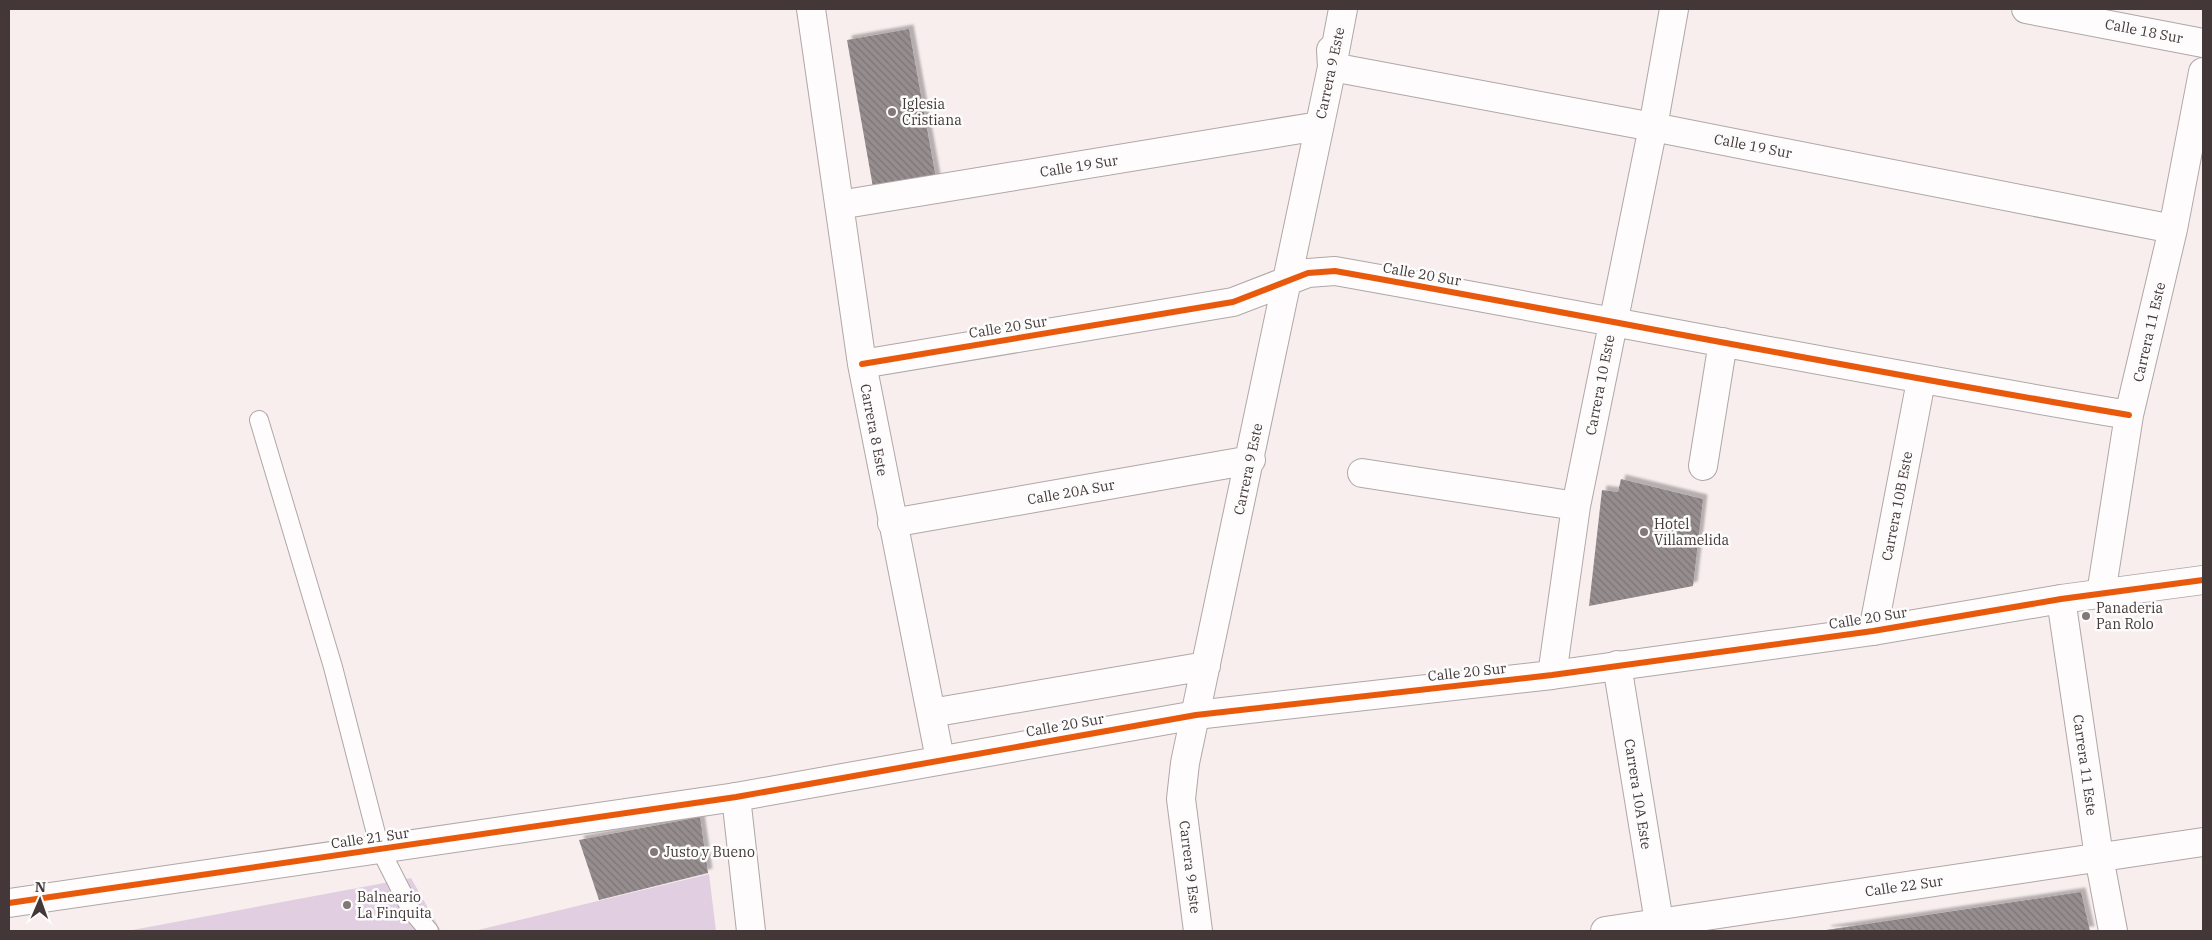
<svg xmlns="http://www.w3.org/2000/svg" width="2212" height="940" font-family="'IBM Plex Serif',serif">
<defs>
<pattern id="building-back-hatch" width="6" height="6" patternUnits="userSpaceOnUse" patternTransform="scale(1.25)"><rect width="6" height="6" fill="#968d8f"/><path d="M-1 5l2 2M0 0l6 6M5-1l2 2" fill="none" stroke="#7c7476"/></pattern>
<filter id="shadow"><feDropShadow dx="4.5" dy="-4.5" stdDeviation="1" flood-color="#0004"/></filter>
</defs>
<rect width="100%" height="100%" fill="#f8eeee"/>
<path fill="#e2cee1" d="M 709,874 L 716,931 L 474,931 Z
M 411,878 L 441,931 L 127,931 Z"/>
<path fill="url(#building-back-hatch)" filter="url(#shadow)" d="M 909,29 L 937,184 L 874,193 L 847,40 Z
M 1621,479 L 1703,499 L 1693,586 L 1589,606 L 1602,490 L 1618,492 Z
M 700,817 L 708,873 L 599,900 L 579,840 Z
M 2081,892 L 2090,931 L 1827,931 L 1826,930 Z"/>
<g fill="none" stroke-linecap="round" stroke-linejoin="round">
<g stroke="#b0a7a7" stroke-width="20">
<path id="lane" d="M 259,420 L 333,667 L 380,849 L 411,910 L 429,931"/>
</g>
<g stroke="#b0a7a7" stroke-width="30">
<path id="street" d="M 811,9 L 862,364 L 940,759
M 2026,9 L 2203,43
M 1331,50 L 1332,67 L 1653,127 L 2173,229
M 839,205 L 1319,126
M 862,364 L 1233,302 L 1308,273 L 1335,271 C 1600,318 1864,371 2129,415
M 1703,466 L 1723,342
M 1362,473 L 1576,506
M 892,523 L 1251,460
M 2101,594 L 2129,415 L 2173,229 L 2203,72
M 2061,599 L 2099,857 L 2113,931
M 1873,631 L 1921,381
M 1617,665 L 1659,922
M 1552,675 L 1576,506 L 1653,127 L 1674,9
M 931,713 L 1206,666
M 736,797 L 751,931
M 1198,931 L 1181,799 L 1185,763 L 1332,67 L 1343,9
M 1605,931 L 2203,842"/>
</g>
<g stroke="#b0a7a7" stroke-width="30">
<path id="secondary" d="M 9,903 L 736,797 L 1196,715 L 1552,675 L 1873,631 L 2061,599 L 2203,580"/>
</g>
<use href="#lane" stroke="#fefcfc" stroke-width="18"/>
<use href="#street" stroke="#fefcfc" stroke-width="28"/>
<use href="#secondary" stroke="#fefcfc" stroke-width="28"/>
<g stroke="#fcfcfc" stroke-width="9">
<path id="cycleway" d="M 862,364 L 1233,302 L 1308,273 L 1335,271 C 1600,318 1864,371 2129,415
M 9,903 L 736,797 L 1196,715 L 1552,675 L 1873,631 L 2061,599 L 2203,580"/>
</g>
<use href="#cycleway" stroke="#e8590c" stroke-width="6"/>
</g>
<g fill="#837777" stroke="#fcfcfc" stroke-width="2">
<circle cx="892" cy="112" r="5"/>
<circle cx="1644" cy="532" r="5"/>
<circle cx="2086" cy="616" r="5"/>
<circle cx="654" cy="852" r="5"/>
<circle cx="347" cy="905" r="5"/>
</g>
<g text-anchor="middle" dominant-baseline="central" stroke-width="5" stroke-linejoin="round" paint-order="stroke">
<g font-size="14" fill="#443737" stroke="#fcfcfc">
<text transform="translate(2144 31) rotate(11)">Calle 18 Sur</text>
<text transform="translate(1330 73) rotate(-78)">Carrera 9 Este</text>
<text transform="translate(1753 146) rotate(11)">Calle 19 Sur</text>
<text transform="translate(1079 166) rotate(-9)">Calle 19 Sur</text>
<text transform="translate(1422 274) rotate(10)">Calle 20 Sur</text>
<text transform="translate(1008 327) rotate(-9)">Calle 20 Sur</text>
<text transform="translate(2149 332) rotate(-77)">Carrera 11 Este</text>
<text transform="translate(1600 385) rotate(-79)">Carrera 10 Este</text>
<text transform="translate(874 430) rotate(79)">Carrera 8 Este</text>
<text transform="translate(1248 469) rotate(-78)">Carrera 9 Este</text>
<text transform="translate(1071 492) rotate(-10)">Calle 20A Sur</text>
<text transform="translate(1897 506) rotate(-79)">Carrera 10B Este</text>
<text transform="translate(1868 618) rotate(-9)">Calle 20 Sur</text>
<text transform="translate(1467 672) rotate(-6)">Calle 20 Sur</text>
<text transform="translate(1065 725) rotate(-10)">Calle 20 Sur</text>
<text transform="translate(2085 765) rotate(82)">Carrera 11 Este</text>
<text transform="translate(1638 794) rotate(81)">Carrera 10A Este</text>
<text transform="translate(370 838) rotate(-8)">Calle 21 Sur</text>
<text transform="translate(1190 867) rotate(83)">Carrera 9 Este</text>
<text transform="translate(1904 886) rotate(-8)">Calle 22 Sur</text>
</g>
<g font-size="14" fill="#443737" stroke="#fcfcfc" text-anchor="start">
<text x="902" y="104">Iglesia<tspan x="902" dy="16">Cristiana</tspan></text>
<text x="1654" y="524">Hotel<tspan x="1654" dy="16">Villamelida</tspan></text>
<text x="2096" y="608">Panaderia<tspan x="2096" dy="16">Pan Rolo</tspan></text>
<text x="664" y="852">Justo y Bueno</text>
<text x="357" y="897">Balneario<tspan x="357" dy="16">La Finquita</tspan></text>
</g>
</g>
<rect width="2212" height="940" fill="none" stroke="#443737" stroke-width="20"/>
<g transform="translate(40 900) rotate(2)" stroke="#fcfcfc" stroke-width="4" paint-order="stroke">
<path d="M0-4L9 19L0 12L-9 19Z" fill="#443737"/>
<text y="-8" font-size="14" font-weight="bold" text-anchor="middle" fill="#443737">N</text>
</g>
</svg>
